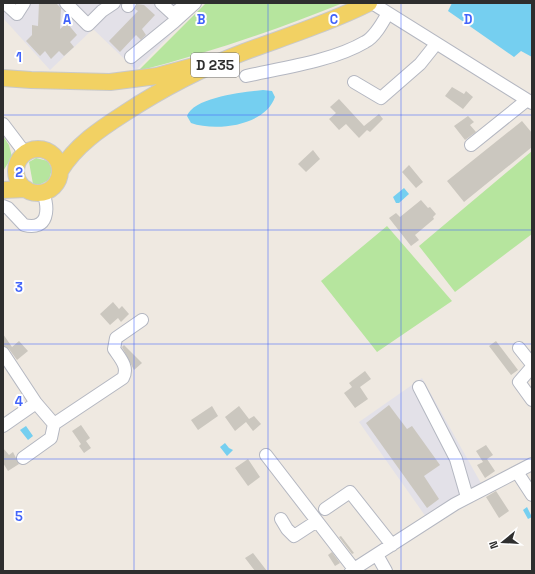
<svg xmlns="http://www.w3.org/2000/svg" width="535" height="574" font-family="'Space Grotesk',sans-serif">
<rect width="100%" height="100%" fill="#efe9e1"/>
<path fill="#e3e1e8" d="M 3,3 L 202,3 L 136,70 L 93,29 L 50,70 L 3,18 Z
M 422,378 L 482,485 L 426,517 L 359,422 Z"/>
<path fill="#b6e59e" d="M 206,3 L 343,3 C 276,30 209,53 138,71 Z
M 3,136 L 9,145 L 12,157 L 3,171 Z
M 532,151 L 532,234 L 455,292 L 419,246 Z
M 36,158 L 48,161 L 52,169 L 49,180 L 41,184 L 33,184 L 29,162 Z
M 387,226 L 452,301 L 377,352 L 321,281 Z"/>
<path fill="#75cff0" d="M 452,3 L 532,3 L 532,57 L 521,51 L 514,57 L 448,11 Z
M 263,90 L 272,91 L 275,97 C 265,126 216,132 191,123 L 187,116 C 194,97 245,92 263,90 Z
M 404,188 L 409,194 L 399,203 L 396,203 L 393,197 Z
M 26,426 L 33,436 L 28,440 L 20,430 Z
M 225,443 L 229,448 L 233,450 L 227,456 L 220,447 Z
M 527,507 L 532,517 L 528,519 L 523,510 Z"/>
<path fill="#cbc7bf" d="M 39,3 L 56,3 L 61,8 L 60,29 L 67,23 L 77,35 L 70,42 L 74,47 L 64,56 L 59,51 L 51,59 L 45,51 L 40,56 L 26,41 L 32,35 L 32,25 L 38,26 Z
M 137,4 L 144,5 L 155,15 L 142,29 L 146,35 L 141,40 L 136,35 L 120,52 L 109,41 L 138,11 L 135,9 Z
M 452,87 L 464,94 L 466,91 L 473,97 L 463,109 L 445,96 Z
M 339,99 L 364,126 L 379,114 L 383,119 L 370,132 L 367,130 L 359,138 L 346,124 L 339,130 L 329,119 L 336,113 L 330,107 Z
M 468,116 L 474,122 L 470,125 L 476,132 L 465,140 L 454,126 Z
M 522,121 L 532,133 L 532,147 L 464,202 L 447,181 Z
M 313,150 L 320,159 L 306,172 L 298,164 Z
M 409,165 L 423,182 L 416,188 L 402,172 Z
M 421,200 L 428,208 L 430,207 L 436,214 L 433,217 L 434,219 L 415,235 L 419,240 L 411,246 L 389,218 L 396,213 L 400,217 Z
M 113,302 L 119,309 L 122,306 L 129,314 L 121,322 L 118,318 L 110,325 L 100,314 Z
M 3,334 L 12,347 L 19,341 L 28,351 L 17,360 L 9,349 L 3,346 Z
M 496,341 L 518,370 L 511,375 L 489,346 Z
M 124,345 L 142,363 L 134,370 L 122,347 Z
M 365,371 L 371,379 L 360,387 L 368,399 L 355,408 L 344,393 L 352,387 L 349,383 Z
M 389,405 L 407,429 L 412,426 L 440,465 L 424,476 L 439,499 L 427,508 L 366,423 Z
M 212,406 L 218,416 L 198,430 L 191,420 Z
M 239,406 L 249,419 L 254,416 L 261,424 L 253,431 L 246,422 L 235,431 L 225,417 Z
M 81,425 L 90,438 L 86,441 L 91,448 L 84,453 L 79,446 L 81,444 L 72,431 Z
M 486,445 L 493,455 L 487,459 L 495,471 L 485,478 L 477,465 L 483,462 L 476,451 Z
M 3,448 L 9,455 L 13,452 L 19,464 L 8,471 L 3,463 Z
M 248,459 L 260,477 L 248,486 L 235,468 Z
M 496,491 L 509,511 L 499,518 L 486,497 Z
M 341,536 L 354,553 L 352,554 L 339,537 Z
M 332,552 L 340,563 L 335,566 L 328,555 Z
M 253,553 L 267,571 L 255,571 L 245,558 Z"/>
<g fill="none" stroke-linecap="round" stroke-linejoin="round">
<g stroke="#b4b7c1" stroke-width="14">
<path id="minor" d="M 5,3 L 17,14 L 24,3
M 66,3 L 88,25 L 102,11 L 114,3
M 161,3 L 173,14 L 185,5
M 372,3 L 532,103
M 128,6 L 130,3
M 131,57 L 174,22 L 195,3
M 246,76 C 282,68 333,61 365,42 C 375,37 383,22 388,13
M 354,82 L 381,98 L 420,64 L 436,44
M 3,124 L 25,153
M 471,145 L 527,100
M 3,206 L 8,208 L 24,225 C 49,231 49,209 43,192
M 519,348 L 531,363 L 532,367 L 519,382 L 532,400
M 3,353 L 36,403 L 54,424 L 123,378 C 129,367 120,358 114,349 L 116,338 L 142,320
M 419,387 L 456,459 L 467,497
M 3,426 L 36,403
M 266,455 L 354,569
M 23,458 L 51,438 L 54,424
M 517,472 L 532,495
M 325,509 L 350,492 L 392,545
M 281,519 L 287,529 L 294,536 L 317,521
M 377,555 L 386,571
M 351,571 L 455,504 L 532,464"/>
</g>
<g stroke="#c9c9c9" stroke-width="18">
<path id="major" d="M 3,78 L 31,80 L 110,82 L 157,76 L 194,66
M16 171a22 22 0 1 1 44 0a22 22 0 1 1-44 0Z
M 60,171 C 76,145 100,129 125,113 C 163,88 202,68 244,52 C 287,36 329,23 369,3
M 3,190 L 26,189"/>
</g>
<use href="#minor" stroke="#fff" stroke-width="12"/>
<use href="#major" stroke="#f2d163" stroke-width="16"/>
</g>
<path fill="none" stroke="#4264fb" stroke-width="1" stroke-opacity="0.55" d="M 134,3 L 134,571M 268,3 L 268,571M 401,3 L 401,571M 3,115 L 532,115M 3,230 L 532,230M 3,344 L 532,344M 3,459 L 532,459"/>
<g text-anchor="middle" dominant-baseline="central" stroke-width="4" stroke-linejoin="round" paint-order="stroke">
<rect fill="#fff" stroke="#6d6d6d" stroke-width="1" x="191" y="53" width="48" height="24" rx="3"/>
<g font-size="14" font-weight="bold" fill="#2e2e2e">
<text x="215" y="65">D 235</text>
</g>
</g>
<g font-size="13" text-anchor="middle" font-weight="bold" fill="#4264fb" stroke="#fff" stroke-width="4" stroke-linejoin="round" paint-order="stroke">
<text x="67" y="24">A</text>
<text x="201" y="24">B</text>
<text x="334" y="24">C</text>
<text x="468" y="24">D</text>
<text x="19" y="62">1</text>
<text x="19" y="177">2</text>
<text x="19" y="292">3</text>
<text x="19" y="406">4</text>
<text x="19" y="521">5</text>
</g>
<rect width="535" height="574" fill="none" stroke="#2e2e2e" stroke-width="8"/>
<g transform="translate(503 542) rotate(252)" stroke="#ffffff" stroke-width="3" paint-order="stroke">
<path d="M0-3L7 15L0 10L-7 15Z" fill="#2e2e2e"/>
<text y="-6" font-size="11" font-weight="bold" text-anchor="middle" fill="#2e2e2e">N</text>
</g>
</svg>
